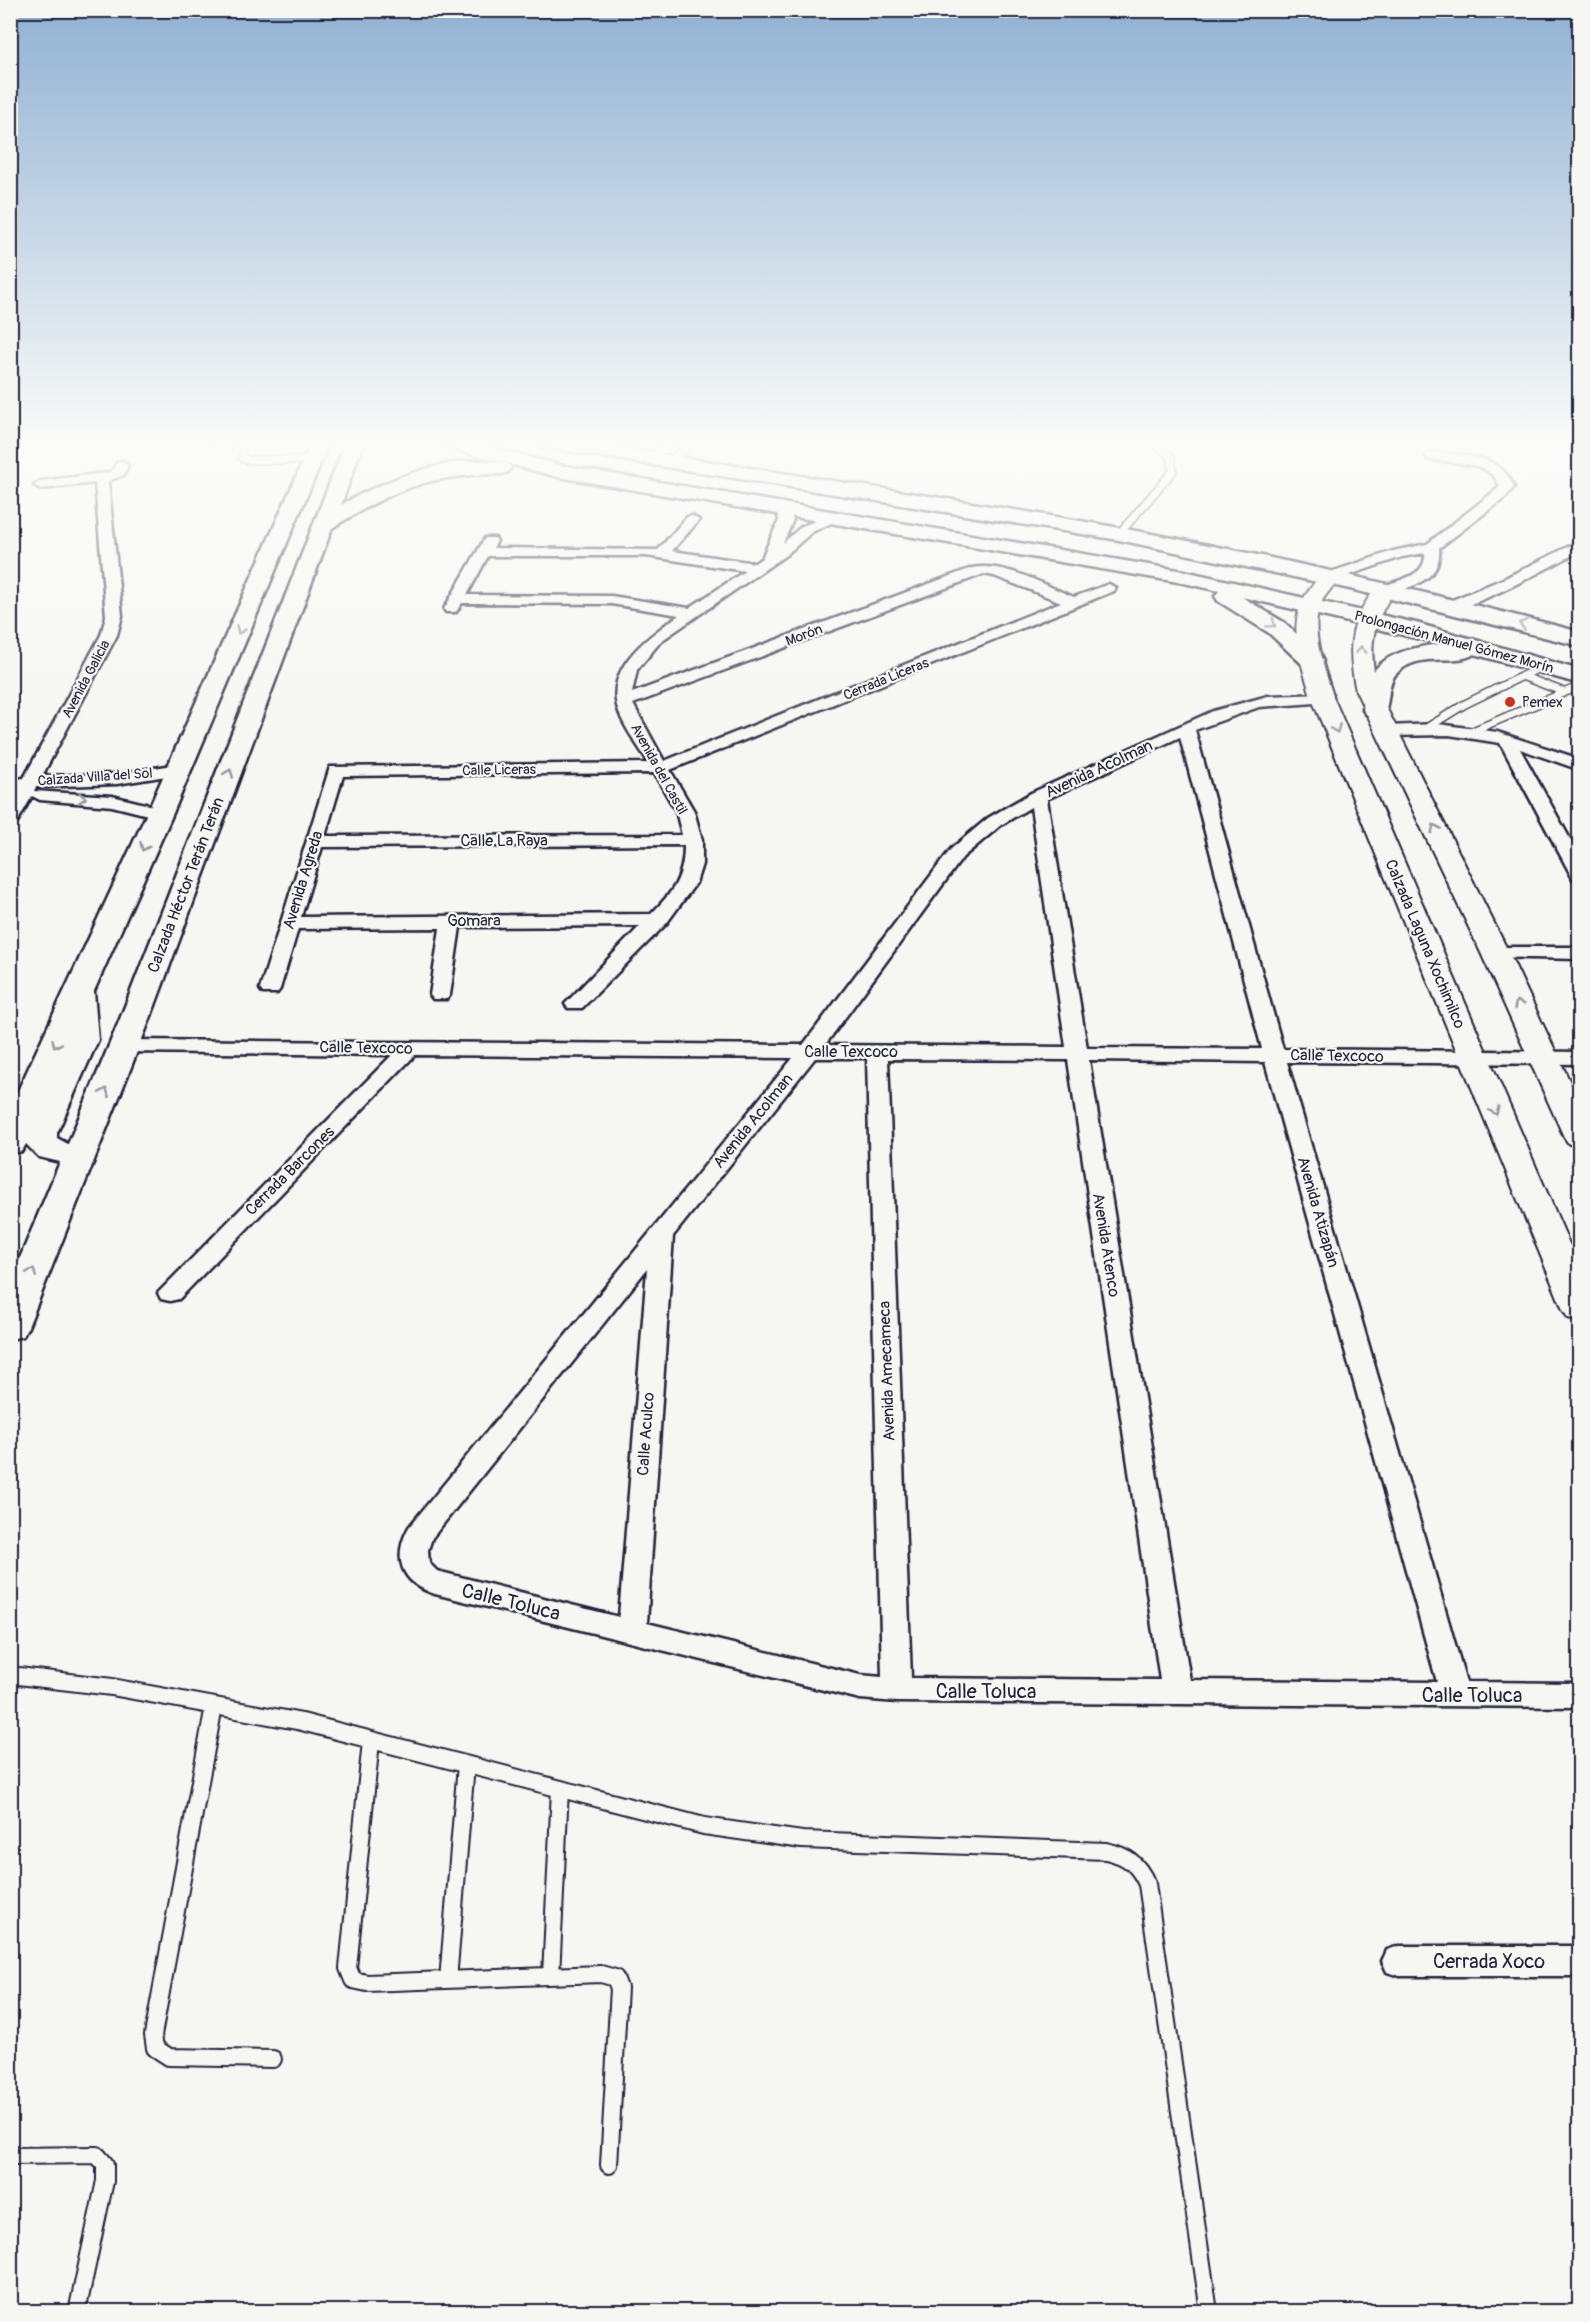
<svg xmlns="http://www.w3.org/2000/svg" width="1590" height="2322" font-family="Pangolin,sans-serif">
<rect width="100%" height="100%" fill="#f6f6f2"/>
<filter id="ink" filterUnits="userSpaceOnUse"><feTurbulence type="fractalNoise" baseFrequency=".0167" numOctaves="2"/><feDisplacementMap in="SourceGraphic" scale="12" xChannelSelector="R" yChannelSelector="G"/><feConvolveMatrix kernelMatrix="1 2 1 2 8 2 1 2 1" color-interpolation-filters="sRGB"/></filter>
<g filter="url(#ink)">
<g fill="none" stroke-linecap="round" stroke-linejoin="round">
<path fill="#adadb3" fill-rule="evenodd" d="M 1551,441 L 1580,441 L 1580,452 L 1555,447 Z"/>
<g stroke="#22223b" stroke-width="10">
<path id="lane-far1" d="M 209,441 L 244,444 L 246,441
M 244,444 L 242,458 L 249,460 L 313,460
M 648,459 L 676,441
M 668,463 L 693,441
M 1119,534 L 1173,471 L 1171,457 L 1153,441
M 1522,676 L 1564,692
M 1425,729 L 1465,704 L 1543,666
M 1470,732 L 1580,686"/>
</g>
<g stroke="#22223b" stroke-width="20">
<path id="lane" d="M 10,1675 L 112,1687 L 302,1722 L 704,1826 L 802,1840 L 1106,1851 C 1128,1856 1138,1864 1147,1884 L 1209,2312
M 214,1706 L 153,2035 L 155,2048 L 169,2057 L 273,2059
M 371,1741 L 348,1968 L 353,1980 L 367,1983 L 601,1974 L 615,1978 L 619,1988 L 609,2165
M 551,1976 L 560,1789
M 448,1980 L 466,1765
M 10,2156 L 97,2155 L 105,2164 L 105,2181 L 77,2312"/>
</g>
<g stroke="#22223b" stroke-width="5">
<path id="street" d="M 1432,452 C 1462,455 1501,454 1514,487 L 1506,497 L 1439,548 C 1442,580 1411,588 1385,594 L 1378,590 L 1380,587 C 1398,580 1427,577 1425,553 L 1402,557 L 1335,580 L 1325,580 L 1323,577 L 1325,574 L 1393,551 L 1427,544 L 1500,487 C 1490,458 1452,465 1427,459 L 1426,456 L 1427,453 Z
M 122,461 L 128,465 L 124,475 L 108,481 L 122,616 L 117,635 L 42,776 L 117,774 L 179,764 L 185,765 L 188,769 L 185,773 L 179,774 L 117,784 L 36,787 L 34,791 L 112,796 L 166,809 L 169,813 L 166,817 L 160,818 L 112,806 L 40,800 L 32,796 L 16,824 L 10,825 L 10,803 L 18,789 L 10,790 L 10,780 L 24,778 L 101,635 L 106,616 L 95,483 L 41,489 L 34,485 L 41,481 L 106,473 L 113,470 L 117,462 Z
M 783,505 L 790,509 L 793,520 L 783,543 L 802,526 L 835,514 L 842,518 L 812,532 L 786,555 L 661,641 L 637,670 L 632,693 L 972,568 C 1006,562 1043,585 1074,597 L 1109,584 L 1116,588 L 1114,591 L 670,770 L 694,811 L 702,840 L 702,864 L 696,883 L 666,924 L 582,1008 L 568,1008 L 565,1004 L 640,926 L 460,927 L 450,995 L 447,999 L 433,999 L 430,995 L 440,928 L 298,929 L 280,989 L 277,993 L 263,993 L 260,989 L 330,767 L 649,763 C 638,745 619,722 616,701 C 610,663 652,634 679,615 L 611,604 L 462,603 L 456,612 L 446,612 L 444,609 L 485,538 L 495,538 L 497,541 L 493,548 L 658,550 L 687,517 L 692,516 L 699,520 L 672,551 L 755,563 L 762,558 L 779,520 L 776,509 ZM 488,556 L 646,556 L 745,571 L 689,608 L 611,596 L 467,595 ZM 984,574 L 994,576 L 1061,602 L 664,761 L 633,704 ZM 654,773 L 676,811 L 682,835 L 325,836 L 343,776 ZM 684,845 C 684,878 673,892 651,914 L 301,917 L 322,847 Z
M 1580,541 L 1580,551 C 1557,563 1465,614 1445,609 L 1443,606 L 1445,603 L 1503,579 Z
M 1323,694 L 1329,696 L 1331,699 L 1329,702 L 1259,707 L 1195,730 L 1283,1049 L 1580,1052 L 1580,1064 L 1287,1062 L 1466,1682 L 1580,1683 L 1580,1707 L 897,1702 L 860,1699 L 435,1594 C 401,1583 392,1558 409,1527 L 793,1058 L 415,1055 L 179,1299 L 170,1301 L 161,1299 L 158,1293 L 392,1055 L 123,1052 L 116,1050 L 113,1046 L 116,1042 L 123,1040 L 803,1045 L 951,849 L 988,818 L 1031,793 L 1213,711 L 1268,696 ZM 1180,737 L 1262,1049 L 1087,1048 L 1047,799 ZM 1031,807 L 1066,1047 L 825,1045 L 963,857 L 1001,825 ZM 815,1058 L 867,1058 L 882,1677 L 860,1675 L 647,1623 L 673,1236 ZM 888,1059 L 1068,1060 L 1160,1680 L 911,1678 ZM 1089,1060 L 1265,1062 L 1437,1682 L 1190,1680 ZM 647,1269 L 619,1617 L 437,1571 L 429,1563 L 428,1550 L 432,1538 Z
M 1438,724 L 1497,732 L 1580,759 L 1580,770 L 1520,749 L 1580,857 L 1580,880 L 1573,879 L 1571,875 L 1500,743 L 1449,735 L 1386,736 L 1378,731 L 1386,726 Z
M 1495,947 L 1580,947 L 1580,959 L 1488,957 L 1485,953 L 1488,949 Z
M 1399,1946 L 1580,1946 L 1580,1976 L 1399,1976 L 1387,1972 L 1382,1961 L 1387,1950 Z"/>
</g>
<g stroke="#22223b" stroke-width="4">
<path id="secondary" d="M 1330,571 L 1337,573 L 1340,577 C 1334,586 1325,594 1321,603 C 1308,632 1326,671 1334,699 L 1580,1269 L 1580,1321 L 1568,1318 L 1563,1310 L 1312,699 C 1301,662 1284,622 1310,589 C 1316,581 1321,573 1330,571 Z
M 1385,584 L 1392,586 L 1395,590 C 1370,627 1368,648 1378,691 L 1509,953 L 1580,1103 L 1580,1146 L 1569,1144 L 1564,1137 L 1481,953 L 1356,691 C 1349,658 1347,628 1368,599 C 1373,592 1376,586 1385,584 Z"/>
</g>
<g stroke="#22223b" stroke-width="5">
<path id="primary" d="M 312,441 L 330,441 L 173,813 L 94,991 L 98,1040 L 57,1133 L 57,1138 L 68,1144 L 120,1019 L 346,441 L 364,441 L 341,505 C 384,480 457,451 508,464 L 511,468 L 508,472 L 501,474 C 430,474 392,490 332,528 L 150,1019 L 28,1327 L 23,1336 L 10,1339 L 10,1282 L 60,1162 L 39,1157 L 26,1144 L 22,1151 L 10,1154 L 10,1108 L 147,813 Z
M 436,441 L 467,441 L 559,465 L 1184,571 L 1416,623 L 1580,670 L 1580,684 L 1474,654 C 1455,667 1418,649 1395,675 C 1386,687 1391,703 1383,715 L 1375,717 L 1367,715 L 1363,710 C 1365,699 1365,687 1370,677 C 1384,652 1415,647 1441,644 L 1242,597 L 1285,623 L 1320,656 L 1323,661 L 1320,666 L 1312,668 L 1304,666 L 1269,633 L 1218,601 L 1215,596 L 1219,591 L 1184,583 L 558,477 L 438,445 Z
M 533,441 L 578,441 C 758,470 940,496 1120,528 C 1274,556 1428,592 1580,632 L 1580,646 L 1350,589 L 1119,540 L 542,447 L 535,445 Z"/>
</g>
<use href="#lane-far1" stroke="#f6f6f2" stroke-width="7"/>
<use href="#lane" stroke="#f6f6f2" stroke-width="16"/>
<use href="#street" fill="#f6f6f2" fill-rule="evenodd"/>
<use href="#secondary" fill="#f6f6f2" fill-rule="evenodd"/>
<use href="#primary" fill="#f6f6f2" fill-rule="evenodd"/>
</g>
<defs><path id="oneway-chevron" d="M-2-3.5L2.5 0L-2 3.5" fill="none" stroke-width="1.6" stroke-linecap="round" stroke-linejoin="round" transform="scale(1.5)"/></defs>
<g stroke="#9797a0">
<use href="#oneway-chevron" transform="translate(1272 624) rotate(37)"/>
<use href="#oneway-chevron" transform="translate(1523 624) rotate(-165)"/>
<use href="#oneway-chevron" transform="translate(240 630) rotate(114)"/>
<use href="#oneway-chevron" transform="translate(1361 650) rotate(-92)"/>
<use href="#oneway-chevron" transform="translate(1336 729) rotate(67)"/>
<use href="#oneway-chevron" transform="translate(229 773) rotate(-69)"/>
<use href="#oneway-chevron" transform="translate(82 798) rotate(4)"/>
<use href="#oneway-chevron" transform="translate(1435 828) rotate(-116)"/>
<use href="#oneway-chevron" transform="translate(144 847) rotate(114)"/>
<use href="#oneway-chevron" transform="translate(1518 1004) rotate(-115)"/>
<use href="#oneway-chevron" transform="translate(56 1044) rotate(114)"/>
<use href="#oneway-chevron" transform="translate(105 1092) rotate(-68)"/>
<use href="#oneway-chevron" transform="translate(1495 1111) rotate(67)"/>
<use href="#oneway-chevron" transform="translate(32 1272) rotate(-68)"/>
</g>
</g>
<linearGradient id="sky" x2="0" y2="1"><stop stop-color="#90b1d3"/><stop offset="0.58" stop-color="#fbfbf9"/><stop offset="1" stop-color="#fbfbf9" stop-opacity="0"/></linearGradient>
<rect width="1590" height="766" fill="url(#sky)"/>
<circle fill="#c8321e" stroke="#f6f6f2" stroke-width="2" cx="1510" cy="702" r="6"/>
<g text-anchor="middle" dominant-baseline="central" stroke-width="4.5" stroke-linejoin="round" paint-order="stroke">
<g font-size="14" fill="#22223b" stroke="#f6f6f2">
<text transform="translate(804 635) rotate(-21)">Morón</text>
<text transform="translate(1454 642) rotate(15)">Prolongación Manuel Gómez Morín</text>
<text transform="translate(86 679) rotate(-62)">Avenida Galicia</text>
<text transform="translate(886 679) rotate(-22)">Cerrada Liceras</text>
<text transform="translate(659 769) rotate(61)">Avenida del Castil</text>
<text transform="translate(499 770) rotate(-1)">Calle Liceras</text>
<text transform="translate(95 777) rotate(-4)">Calzada Villa del Sol</text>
</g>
<g font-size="14" fill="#22223b" stroke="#f6f6f2" text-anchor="start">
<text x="1522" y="702">Pemex</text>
</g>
<g font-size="16" fill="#22223b" stroke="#f6f6f2">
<text transform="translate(1099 769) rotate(-25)">Avenida Acolman</text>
<text x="504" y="841">Calle La Raya</text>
<text transform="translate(303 880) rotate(-73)">Avenida Agreda</text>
<text transform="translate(186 885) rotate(-69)">Calzada Héctor Terán Terán</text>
<text x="474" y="921">Gomara</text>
<text transform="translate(1425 944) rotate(67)">Calzada Laguna Xochimilco</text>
<text transform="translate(366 1048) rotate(1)">Calle Texcoco</text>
<text x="851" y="1052">Calle Texcoco</text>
<text transform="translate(1337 1056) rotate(1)">Calle Texcoco</text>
<text transform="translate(753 1121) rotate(-51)">Avenida Acolman</text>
<text transform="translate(290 1171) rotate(-45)">Cerrada Barcones</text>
<text transform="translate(1318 1212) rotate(74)">Avenida Atizapán</text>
<text transform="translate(1106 1245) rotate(81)">Avenida Atenco</text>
<text transform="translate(887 1371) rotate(-92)">Avenida Amecameca</text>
<text transform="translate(646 1434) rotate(-86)">Calle Aculco</text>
</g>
<g font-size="20" fill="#22223b" stroke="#f6f6f2">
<text transform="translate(511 1602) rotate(14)">Calle Toluca</text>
<text x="986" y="1691">Calle Toluca</text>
<text x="1472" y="1695">Calle Toluca</text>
<text x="1489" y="1961">Cerrada Xoco</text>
</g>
</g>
<rect width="1590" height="2322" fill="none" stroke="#f6f6f2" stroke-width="36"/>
<rect x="18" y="18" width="1554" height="2286" fill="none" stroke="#22223b" stroke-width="2" filter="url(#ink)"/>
</svg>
